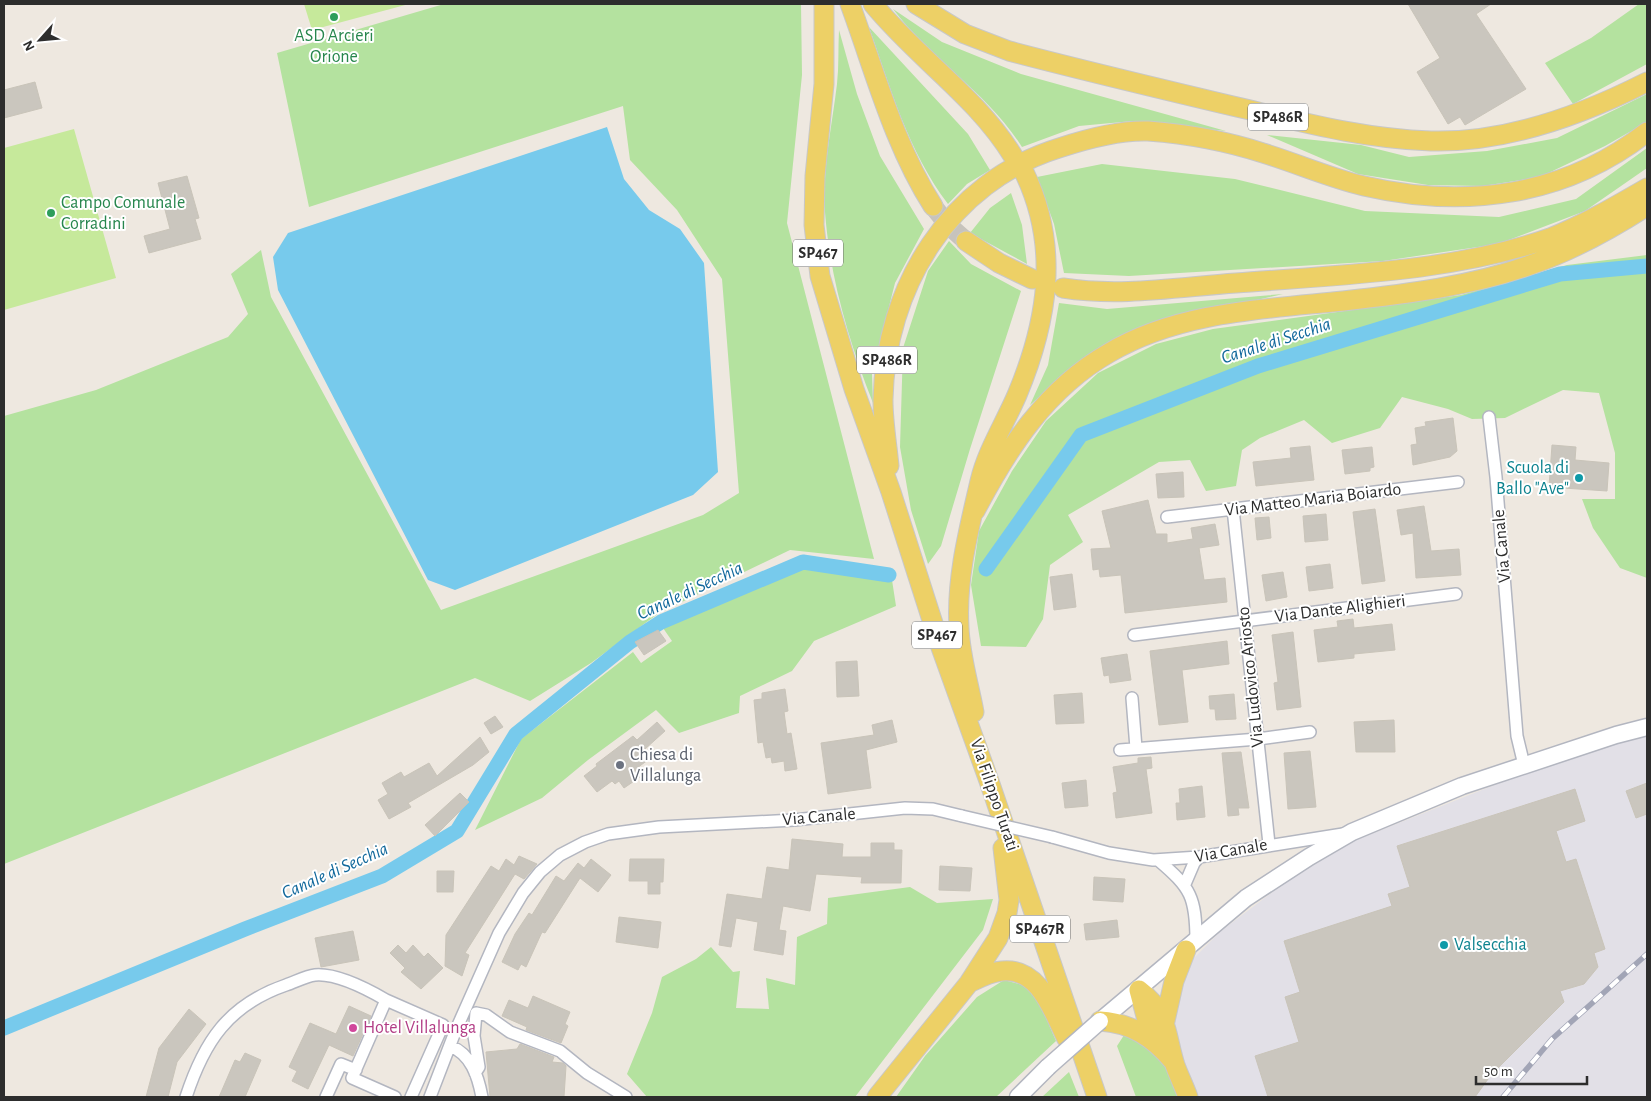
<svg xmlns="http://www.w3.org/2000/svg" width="1651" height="1101" font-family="'Alegreya Sans',sans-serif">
<rect width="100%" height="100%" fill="#eee8e0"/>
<path fill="#e2e0e7" d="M 1647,734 L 1647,1097 L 1196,1097 L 1181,1061 L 1172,1019 L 1179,988 L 1190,962 L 1221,931 L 1290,879 L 1356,840 L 1527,772 L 1618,741 Z"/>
<path fill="#b4e29f" d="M 444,4 L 801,4 L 802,75 L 787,223 L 874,559 L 790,550 L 659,613 L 591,663 L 530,701 L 475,678 L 4,864 L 4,416 L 96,390 L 228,337 L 248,314 L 231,274 L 261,250 L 271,297 L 441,610 L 703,515 L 739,493 L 722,279 L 677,210 L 630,160 L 623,106 L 309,207 L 277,53 Z
M 1639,4 L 1647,4 L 1647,64 L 1573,104 L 1545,63 L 1591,38 Z
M 893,9 L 942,42 L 1021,74 L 1226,131 L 1133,121 L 1079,126 L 1022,147 C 988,93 932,60 893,9 Z
M 869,27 L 968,134 L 990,170 L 967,184 L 948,204 C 909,153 890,87 869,27 Z
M 839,30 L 857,94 L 880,156 L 924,229 L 895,283 L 872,374 L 873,403 C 849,342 830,278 825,212 C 822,170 832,126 837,84 C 839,66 838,48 839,30 Z
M 1647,94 L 1647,122 L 1605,146 L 1540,177 L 1483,186 L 1428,185 L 1358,174 L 1267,135 L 1361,145 L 1409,157 L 1487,151 L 1557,138 Z
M 1647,148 L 1647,168 L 1585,211 L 1498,244 L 1383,261 L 1129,276 L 1064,273 L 1054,224 L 1037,177 L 1102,164 L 1235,179 L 1365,211 L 1499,217 L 1576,199 Z
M 1011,193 L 1022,225 L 1027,264 L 970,233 L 990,208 Z
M 949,241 L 971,264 L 1021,291 L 970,449 L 941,546 L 928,564 L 911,510 L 900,447 L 903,348 L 928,271 Z
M 1647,255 L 1647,578 L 1620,568 L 1593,528 L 1582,499 L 1615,499 L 1615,453 L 1599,393 L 1563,390 L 1505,418 L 1472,419 L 1448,409 L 1402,397 L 1380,428 L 1332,443 L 1304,420 L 1260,438 L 1242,450 L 1236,486 L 1206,491 L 1190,460 L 1159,462 L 1068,515 L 1083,542 L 1050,565 L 1043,619 L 1026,647 L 981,646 L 971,585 L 979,531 L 1012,471 L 1046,421 L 1098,373 L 1156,344 L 1213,329 L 1461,295 L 1567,265 Z
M 1283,294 L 1187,316 L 1113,340 L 1055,383 L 1030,405 L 1048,365 L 1059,303 L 1107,309 Z
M 805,567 L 892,580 L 896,606 L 814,641 L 792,671 L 740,696 L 739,713 L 679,733 L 656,710 L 588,760 L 542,798 L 475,830 L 521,739 L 633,652 L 641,663 L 672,641 L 663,628 Z
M 910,887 L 937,903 L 993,899 L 983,930 L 855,1097 L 647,1097 L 627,1074 L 652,1013 L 662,977 L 696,959 L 711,947 L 733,972 L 740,971 L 736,1008 L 769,1009 L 766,978 L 795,985 L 797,937 L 827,924 L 828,898 Z
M 1004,980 L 1023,985 L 1037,997 L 1056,1041 L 996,1097 L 896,1097 L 925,1056 L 977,997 Z
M 1126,1032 L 1163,1058 L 1177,1097 L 1136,1097 L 1117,1046 Z
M 1069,1072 L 1079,1097 L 1042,1097 Z"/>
<path fill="#c6e99b" d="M 304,4 L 409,4 L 312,30 Z
M 74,129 L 116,278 L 4,310 L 4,148 Z"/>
<path fill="#77caec" d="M 607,127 L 624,179 L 649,210 L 680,229 L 704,263 L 718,472 L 693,495 L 455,590 L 428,580 L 278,290 L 273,257 L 288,233 Z"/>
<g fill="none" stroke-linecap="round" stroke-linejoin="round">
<path stroke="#77caec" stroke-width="15" d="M 986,569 L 1081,435 L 1258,366 L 1560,274 L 1647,266
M 4,1028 L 245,929 L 382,876 L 457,831 L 516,734 L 630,642 L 661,622 L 803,562 L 889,575"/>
</g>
<path fill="#cac6be" stroke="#c9c4b9" d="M 1408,4 L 1491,4 L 1476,14 L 1526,89 L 1465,125 L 1460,117 L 1448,124 L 1417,72 L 1440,58 Z
M 35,82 L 42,108 L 4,118 L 4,90 Z
M 187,176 L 199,218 L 195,219 L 201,239 L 149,253 L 144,236 L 170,229 L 158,183 Z
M 1453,418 L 1457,451 L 1450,457 L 1413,465 L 1411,445 L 1417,444 L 1415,428 L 1426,426 L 1425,422 Z
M 1552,445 L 1576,447 L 1575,460 L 1609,463 L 1607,491 L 1549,487 Z
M 1310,446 L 1314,480 L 1256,486 L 1253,462 L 1291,458 L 1290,448 Z
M 1372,447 L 1374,467 L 1370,468 L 1370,471 L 1345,474 L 1342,450 Z
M 1183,472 L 1184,497 L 1158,498 L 1156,474 Z
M 1148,500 L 1156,534 L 1167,534 L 1167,543 L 1193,539 L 1191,528 L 1215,524 L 1219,545 L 1199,548 L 1204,580 L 1225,578 L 1227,602 L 1125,613 L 1121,575 L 1100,577 L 1099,569 L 1093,570 L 1091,549 L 1111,548 L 1102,511 Z
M 1424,506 L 1431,551 L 1459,549 L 1461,575 L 1416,578 L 1413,533 L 1401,535 L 1397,510 Z
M 1375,509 L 1385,581 L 1362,584 L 1353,512 Z
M 1326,514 L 1328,540 L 1305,542 L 1303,516 Z
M 1269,517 L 1271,538 L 1257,540 L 1255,518 Z
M 1330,564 L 1333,588 L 1309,591 L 1306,567 Z
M 1283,572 L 1287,597 L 1266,601 L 1262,575 Z
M 1072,574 L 1076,607 L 1054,610 L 1050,577 Z
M 1353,619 L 1354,628 L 1392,624 L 1395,650 L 1354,654 L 1354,658 L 1318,662 L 1314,630 L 1338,627 L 1337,621 Z
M 658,630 L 666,641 L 644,655 L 635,642 Z
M 1293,632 L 1301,707 L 1277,710 L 1274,683 L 1278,682 L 1272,635 Z
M 1227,641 L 1229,664 L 1182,670 L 1188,722 L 1159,725 L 1150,651 Z
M 1127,654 L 1131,680 L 1110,683 L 1109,675 L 1104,676 L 1101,658 Z
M 857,661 L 859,696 L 837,697 L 836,662 Z
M 785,689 L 788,711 L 784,712 L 787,734 L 791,733 L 797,769 L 785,771 L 784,761 L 772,763 L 771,757 L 766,758 L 763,742 L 758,743 L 754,700 L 762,699 L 762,693 Z
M 1082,693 L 1084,723 L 1056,724 L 1054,695 Z
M 1234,694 L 1236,719 L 1216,720 L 1215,709 L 1210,709 L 1209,696 Z
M 495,716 L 503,727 L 491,734 L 484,723 Z
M 892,720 L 897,742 L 866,750 L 871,788 L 828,794 L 821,743 L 874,735 L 872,725 Z
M 1394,720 L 1395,752 L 1356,752 L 1354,722 Z
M 657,722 L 665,731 L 645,749 L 652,757 L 637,768 L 643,775 L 624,788 L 619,781 L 615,784 L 612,781 L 597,792 L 584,776 L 597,766 L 596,764 L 633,736 L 637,740 Z
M 480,737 L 489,752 L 473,765 L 408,803 L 411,807 L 389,819 L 378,800 L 388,794 L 382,783 L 401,772 L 404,777 L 429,763 L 437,776 Z
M 1310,751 L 1316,807 L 1288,809 L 1284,753 Z
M 1241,752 L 1249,808 L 1238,808 L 1239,815 L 1228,816 L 1222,753 Z
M 1151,757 L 1152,768 L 1146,769 L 1152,813 L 1116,818 L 1113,793 L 1117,792 L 1113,767 L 1138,763 L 1138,758 Z
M 1086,780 L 1088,806 L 1065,808 L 1062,783 Z
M 1647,783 L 1647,814 L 1636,818 L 1626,791 Z
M 1202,786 L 1205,817 L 1177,820 L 1176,803 L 1180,803 L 1179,789 Z
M 1575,789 L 1585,821 L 1556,831 L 1566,862 L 1576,859 L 1605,949 L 1594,953 L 1598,967 L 1584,984 L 1560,991 L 1564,1002 L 1491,1075 L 1475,1097 L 1268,1097 L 1255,1056 L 1299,1042 L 1285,997 L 1300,992 L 1284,941 L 1392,906 L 1388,894 L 1410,887 L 1397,846 Z
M 460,793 L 469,802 L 435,836 L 425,825 Z
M 792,839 L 843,844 L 842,857 L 871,857 L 871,843 L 894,843 L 894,850 L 902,850 L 901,883 L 861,883 L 862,877 L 816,874 L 810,911 L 783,906 L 779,930 L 786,931 L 783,955 L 754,950 L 758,922 L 736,918 L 731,947 L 719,945 L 727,894 L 762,899 L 767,867 L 789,870 Z
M 519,856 L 537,864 L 524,879 L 515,874 L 465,953 L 469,955 L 462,976 L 445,966 L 446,935 L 491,866 L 499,871 L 506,859 L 514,865 Z
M 591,859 L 611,875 L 598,892 L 580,878 L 545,933 L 542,932 L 526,967 L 521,964 L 518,970 L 502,962 L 515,934 L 529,913 L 532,915 L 556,876 L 564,881 L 578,863 L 584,868 Z
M 630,859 L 664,859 L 663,882 L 660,882 L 660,894 L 648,894 L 648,881 L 629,881 Z
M 940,866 L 972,868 L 970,891 L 939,890 Z
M 437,871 L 454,871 L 453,892 L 437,892 Z
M 1094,877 L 1125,879 L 1123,902 L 1093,900 Z
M 619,917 L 661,922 L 658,948 L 616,942 Z
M 1117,920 L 1119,937 L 1086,940 L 1084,924 Z
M 353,931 L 359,960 L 321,967 L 315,938 Z
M 398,945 L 406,953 L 413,945 L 424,957 L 428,953 L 443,968 L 421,989 L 401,972 L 405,968 L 390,953 Z
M 533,996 L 570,1012 L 565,1024 L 568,1026 L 561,1043 L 526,1030 L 527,1027 L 502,1016 L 509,1000 L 528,1008 Z
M 349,1006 L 371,1016 L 353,1056 L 329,1045 L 308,1089 L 292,1081 L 297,1071 L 289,1067 L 310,1023 L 336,1034 Z
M 189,1009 L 206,1024 L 177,1062 L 168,1097 L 146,1097 L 159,1048 Z
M 520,1044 L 554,1057 L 552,1062 L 563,1063 L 566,1066 L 564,1097 L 490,1097 L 486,1052 L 517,1049 Z
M 245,1053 L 261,1060 L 245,1097 L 219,1097 L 235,1060 L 240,1062 Z"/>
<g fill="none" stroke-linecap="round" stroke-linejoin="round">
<path stroke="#c7c3bc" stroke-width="19" stroke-dasharray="19 9" stroke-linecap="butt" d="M 933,206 L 948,225 L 966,241"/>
<g stroke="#b3b6c0" stroke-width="14">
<path id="minor" d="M 1489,417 L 1496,477 L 1517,736 L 1524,765
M 1233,509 L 1269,844
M 1167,517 L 1458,482
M 1134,635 L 1456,594
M 1132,698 L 1136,748
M 1120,750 L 1258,739 L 1310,732
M 1052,837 L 1109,853 L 1153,860 L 1199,857 L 1343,834
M 1158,860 C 1191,888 1196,897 1196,941
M 1185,884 L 1194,863 L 1199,857
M 450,1046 C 471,1054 478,1076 482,1097
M 475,1073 L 479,1067 L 474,1036 L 476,1013 L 486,1015 L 510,1032 L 560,1051 L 587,1073 L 626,1097
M 186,1097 C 204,1042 228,1005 286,985 C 295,982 306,976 315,975 C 337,973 367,989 386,1000
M 326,1097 L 341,1064 L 356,1070
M 395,1097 L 352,1078 L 386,1000 L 443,1025 L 411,1097
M 430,1097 L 455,1032 L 499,933 L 523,893 L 540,872 L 560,855 L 585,842 L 608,834 L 659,827 L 794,820 L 905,808 L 933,809 L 962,816"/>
</g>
<g stroke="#b3b6c0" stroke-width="19">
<path id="secondary" d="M 1100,1021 L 1246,898 L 1309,857 L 1352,832 L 1462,786 L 1616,735 L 1647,727
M 1018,1097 L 1048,1067"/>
</g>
<g stroke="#c8c8c8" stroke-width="21">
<path id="primary" d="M 824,4 L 824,84 L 815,176 L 814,225 L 820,276 L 854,389 L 891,492 L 939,642 L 989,781 L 1097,1097
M 850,4 C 875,72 894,145 933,206
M 873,4 C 916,57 977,97 1013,156
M 916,4 L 965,34 L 1009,51 C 1085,71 1161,89 1237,107 C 1301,122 1364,139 1431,141 C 1505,143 1582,115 1647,82
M 966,241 L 999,263 L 1032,279
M 1063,288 C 1121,297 1178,287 1236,283 C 1338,275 1453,272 1550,238 C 1583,225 1616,206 1647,188
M 889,466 C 887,444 883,422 883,400 C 885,288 949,182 1059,148 C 1086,139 1119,130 1148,131 C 1187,134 1226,141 1263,153 C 1296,163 1330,178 1364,186 C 1464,209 1564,197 1647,132
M 975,511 C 1008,448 1046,389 1109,353 C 1178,312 1264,309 1343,301 C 1406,294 1473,286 1533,264 C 1574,250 1611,229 1647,206
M 974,712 C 969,684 960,656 959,627 C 956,578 969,529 980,481 C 987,451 1005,423 1017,395 C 1048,321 1060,246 1024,172
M 969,983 C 979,978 990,972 1002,971 C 1040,967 1053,1012 1067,1039
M 1139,990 C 1169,1013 1165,1033 1175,1065 C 1179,1076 1184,1086 1188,1097
M 1139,990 L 1147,1020 L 1158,1043
M 1100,1021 C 1131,1023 1153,1037 1173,1061
M 1165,1021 L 1174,981 L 1186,950
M 877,1097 L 969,983 L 998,938 L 1007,913 L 1009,900 L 1003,848"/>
</g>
<use href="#minor" stroke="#fff" stroke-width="11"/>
<use href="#secondary" stroke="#fff" stroke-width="16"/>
<use href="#primary" stroke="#edd066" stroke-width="19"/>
<g stroke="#a2a5b6" stroke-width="5.5">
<path id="rail" d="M 1503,1097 L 1552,1039 L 1647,954"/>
</g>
<use href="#rail" stroke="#fff" stroke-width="4" stroke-dasharray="11" stroke-linecap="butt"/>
<g stroke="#b3b6c0" stroke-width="14" stroke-linecap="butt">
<path id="minor-bridge" d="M 962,816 L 1052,837"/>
</g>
<g stroke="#b3b6c0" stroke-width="19" stroke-linecap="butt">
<path id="secondary-bridge" d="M 1048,1067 L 1100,1021"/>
</g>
<use href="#minor-bridge" stroke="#fff" stroke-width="11"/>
<use href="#secondary-bridge" stroke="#fff" stroke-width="16"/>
</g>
<g fill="#2e9e5b" stroke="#fff" stroke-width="2">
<circle cx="334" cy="17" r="5"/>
<circle cx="51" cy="213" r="5"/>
</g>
<g fill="#0f9aa8" stroke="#fff" stroke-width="2">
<circle cx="1579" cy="478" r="5"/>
<circle cx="1444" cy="945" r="5"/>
</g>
<circle fill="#6b7280" stroke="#fff" stroke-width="2" cx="620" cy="765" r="5"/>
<circle fill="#d1479c" stroke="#fff" stroke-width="2" cx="353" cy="1028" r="5"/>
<g text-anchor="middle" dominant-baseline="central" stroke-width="4" stroke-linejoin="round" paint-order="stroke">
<g fill="#fff" stroke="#6c6c6c" stroke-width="1">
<rect x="1248" y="103.5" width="60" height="27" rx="4"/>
<rect x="793" y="239.5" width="50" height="27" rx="4"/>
<rect x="857" y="346.5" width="60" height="27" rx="4"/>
<rect x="912" y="621.5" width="50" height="27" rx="4"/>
<rect x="1010" y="915.5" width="60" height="27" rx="4"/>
</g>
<g font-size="16" font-weight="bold" fill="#2d2d2d">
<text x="1278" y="117">SP486R</text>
<text x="818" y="253">SP467</text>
<text x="887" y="360">SP486R</text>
<text x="937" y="635">SP467</text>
<text x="1040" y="929">SP467R</text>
</g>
<g font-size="18" fill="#27864d" stroke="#fff">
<text x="334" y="36">ASD Arcieri<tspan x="334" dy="21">Orione</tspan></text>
<text x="61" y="203" text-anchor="start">Campo Comunale<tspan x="61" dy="21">Corradini</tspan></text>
</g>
<g font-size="18" fill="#0d838f" stroke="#fff" text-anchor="end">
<text x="1569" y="468">Scuola di<tspan x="1569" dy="21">Ballo "Ave"</tspan></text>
<text x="1454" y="945" text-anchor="start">Valsecchia</text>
</g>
<g font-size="18" fill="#2d2d2d" stroke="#fff">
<text transform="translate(1313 500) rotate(-7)">Via Matteo Maria Boiardo</text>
<text transform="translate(1502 546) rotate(-95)">Via Canale</text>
<text transform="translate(1340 609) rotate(-7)">Via Dante Alighieri</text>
<text transform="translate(1251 677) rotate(-96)">Via Ludovico Ariosto</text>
<text transform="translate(994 795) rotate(71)">Via Filippo Turati</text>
<text transform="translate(819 817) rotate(-5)">Via Canale</text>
<text transform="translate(1231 851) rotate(-10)">Via Canale</text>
</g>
<g font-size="18" fill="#5b616d" stroke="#fff" text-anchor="start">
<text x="630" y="755">Chiesa di<tspan x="630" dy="21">Villalunga</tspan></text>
</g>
<g font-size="18" fill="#b23c85" stroke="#fff" text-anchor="start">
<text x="363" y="1028">Hotel Villalunga</text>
</g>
<g font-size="19" font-style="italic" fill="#12699c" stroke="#fff">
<text transform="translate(1276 341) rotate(-18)">Canale di Secchia</text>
<text transform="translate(690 591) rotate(-25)">Canale di Secchia</text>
<text transform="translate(335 871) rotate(-24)">Canale di Secchia</text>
</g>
</g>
<rect width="1651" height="1101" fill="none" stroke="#2d2d2d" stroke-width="10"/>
<g transform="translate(40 40) rotate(243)" stroke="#ffffff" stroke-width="4" paint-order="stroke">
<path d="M0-4L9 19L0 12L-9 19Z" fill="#2d2d2d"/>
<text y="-8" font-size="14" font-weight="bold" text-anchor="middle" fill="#2d2d2d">N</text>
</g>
<path d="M1476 1076v8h111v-8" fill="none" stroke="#2d2d2d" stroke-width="2.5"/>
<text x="1484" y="1076" font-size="15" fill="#2d2d2d" stroke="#ffffff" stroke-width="4" paint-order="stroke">50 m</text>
</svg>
